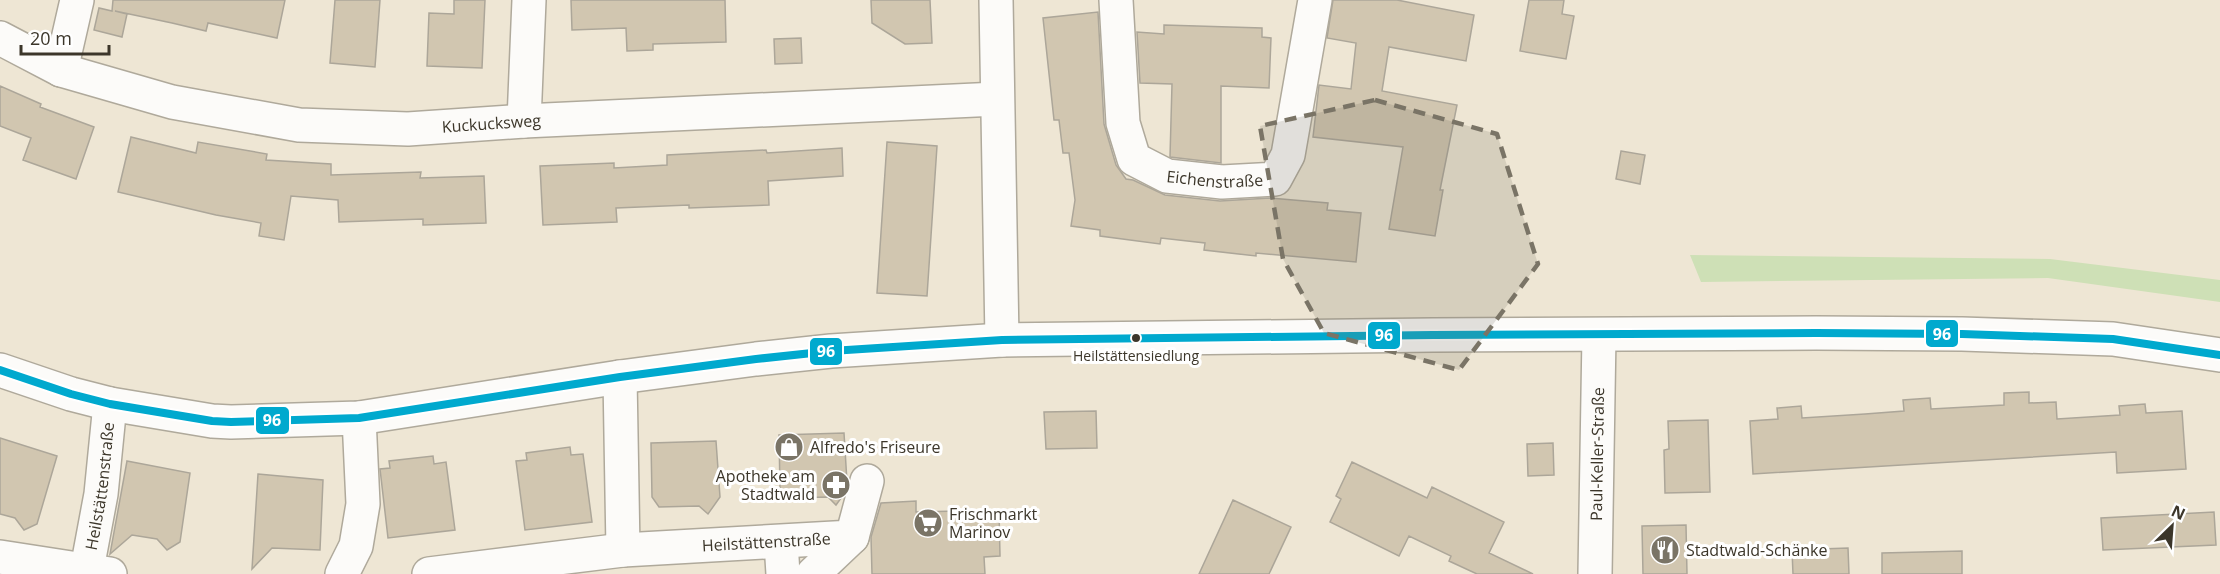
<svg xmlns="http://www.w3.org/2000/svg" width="2220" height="574" font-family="'Open Sans',sans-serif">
<rect width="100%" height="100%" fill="#eee6d4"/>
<path fill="#cee0b6" d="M 1690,255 L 2050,259 L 2220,280 L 2220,302 L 2048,278 L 1701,282 Z"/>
<path fill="#d1c6b0" stroke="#aca699" stroke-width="1.5" d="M 113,0 L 285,0 L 277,38 L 208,23 L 206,31 L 172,23 L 115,11 L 127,14 L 122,37 L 94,30 L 99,8 L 112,11 Z
M 335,0 L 380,0 L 375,67 L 330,63 Z
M 454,0 L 485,0 L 482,68 L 427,66 L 429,13 L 454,14 Z
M 571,0 L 725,0 L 726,42 L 653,44 L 653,50 L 627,51 L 626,28 L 572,30 Z
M 871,0 L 930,0 L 932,43 L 905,44 L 872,23 Z
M 1333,0 L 1397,0 L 1474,15 L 1466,61 L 1389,47 L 1382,91 L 1457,105 L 1440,190 L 1443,190 L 1435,236 L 1389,229 L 1403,147 L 1313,137 L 1319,85 L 1351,89 L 1356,43 L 1327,38 Z
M 1529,0 L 1564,0 L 1562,14 L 1574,16 L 1566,59 L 1520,51 Z
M 1098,12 L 1104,124 L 1116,165 L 1126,179 L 1133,180 L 1165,195 L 1220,201 L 1270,198 L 1328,203 L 1327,210 L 1361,213 L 1356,262 L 1256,253 L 1256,256 L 1204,250 L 1205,243 L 1161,238 L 1160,244 L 1100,236 L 1100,230 L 1071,226 L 1075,200 L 1069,153 L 1063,153 L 1059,120 L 1054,120 L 1043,18 Z
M 1164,25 L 1262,28 L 1262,37 L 1271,38 L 1269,88 L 1221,86 L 1221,163 L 1170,157 L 1172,84 L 1140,83 L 1137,32 L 1164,34 Z
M 801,38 L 802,63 L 775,64 L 774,39 Z
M 0,86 L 41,104 L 40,107 L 94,127 L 76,179 L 23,160 L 31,138 L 0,126 Z
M 131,137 L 196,153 L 198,142 L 267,154 L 266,160 L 331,164 L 331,175 L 421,172 L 420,178 L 484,176 L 486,223 L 423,225 L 423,219 L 339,222 L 338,200 L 291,196 L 284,240 L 259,236 L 261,223 L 216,215 L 118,192 Z
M 887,142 L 937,146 L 927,296 L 877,293 Z
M 842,148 L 843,176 L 768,181 L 769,205 L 689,208 L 689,205 L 616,208 L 617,222 L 543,225 L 540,166 L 614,163 L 614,168 L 667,165 L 667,155 L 766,150 L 767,153 Z
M 1621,151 L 1645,155 L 1640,184 L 1616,179 Z
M 2029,392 L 2029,403 L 2056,402 L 2057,419 L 2120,415 L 2119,406 L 2145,404 L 2146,413 L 2182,411 L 2186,469 L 2117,473 L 2116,452 L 1753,474 L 1750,421 L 1778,419 L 1777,408 L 1801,406 L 1802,418 L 1865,414 L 1904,411 L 1903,400 L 1930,398 L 1931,409 L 2004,405 L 2004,393 Z
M 1096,411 L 1097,448 L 1046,449 L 1044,412 Z
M 1708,420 L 1710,492 L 1665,493 L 1664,450 L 1669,449 L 1668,421 Z
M 844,433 L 847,482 L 844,494 L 836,505 L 828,497 L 787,498 L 780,489 L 779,435 Z
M 0,438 L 57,456 L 37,524 L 24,530 L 15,518 L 0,514 Z
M 716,441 L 720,497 L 708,514 L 699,506 L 659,507 L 652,497 L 651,443 Z
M 1553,443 L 1554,475 L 1528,476 L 1527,444 Z
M 570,447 L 571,455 L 583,454 L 592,522 L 525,530 L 516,461 L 527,460 L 526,453 Z
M 433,456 L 434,464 L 446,462 L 455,530 L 388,538 L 380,469 L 390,468 L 389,461 Z
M 127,461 L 190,473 L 180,542 L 167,550 L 157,539 L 132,535 L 110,554 Z
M 1352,462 L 1427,498 L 1432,487 L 1504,522 L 1489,553 L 1533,574 L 1477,574 L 1449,561 L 1451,556 L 1409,536 L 1399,556 L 1330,522 L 1341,499 L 1336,496 Z
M 258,474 L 323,480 L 320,550 L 272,548 L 252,569 Z
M 1233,500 L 1291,527 L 1269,574 L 1199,574 Z
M 916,501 L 916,512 L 999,510 L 1000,556 L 984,557 L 985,574 L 872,574 L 871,537 L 881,503 Z
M 2214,512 L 2216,545 L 2103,550 L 2101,518 Z
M 1686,525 L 1687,574 L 1643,574 L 1642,526 Z
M 1848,548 L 1849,574 L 1793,574 L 1792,550 Z
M 1962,551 L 1962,574 L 1882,574 L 1882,553 Z"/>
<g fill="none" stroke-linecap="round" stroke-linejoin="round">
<g stroke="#afa99b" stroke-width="36">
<g id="minor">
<path d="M 996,0 L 1002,340"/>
<path id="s1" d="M 1116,0 L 1123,123 L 1134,159 L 1167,176 L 1222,182 L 1275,179 L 1288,155 L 1315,0"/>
<path id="s2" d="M 0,38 L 61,70 L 172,102 L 299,125 L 408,129 L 524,121 L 997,99"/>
<path d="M 61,70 L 77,0"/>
<path d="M 524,121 L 529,0"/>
<path d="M 0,370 L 71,394 L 110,404 L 212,421 L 231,422 L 359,418 L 620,377 L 756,359 L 831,351 L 1002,340 L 1433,335 L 1816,333 L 1962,334 L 2113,339 L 2220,355"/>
<path d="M 620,377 L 623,550"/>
<path d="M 781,542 L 783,574"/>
<path d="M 0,557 L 110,574"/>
<path id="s3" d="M 87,569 L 101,494 L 110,404"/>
<path d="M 342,574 L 356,546 L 363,504 L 359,418"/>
<path id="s4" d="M 429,574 L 623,550 L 852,537 L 867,481"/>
<path d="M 813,574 L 852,537"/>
<path id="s5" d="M 1595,574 L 1599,335"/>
</g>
</g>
<use href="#minor" stroke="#fcfbf9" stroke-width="33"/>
<g stroke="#fff" stroke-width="12">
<path id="bus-1" d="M 0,370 L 71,394 L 110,404 L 212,421 L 231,422 L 359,418 L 620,377 L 756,359 L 831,351 L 1002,340 L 1433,335 L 1816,333 L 1962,334 L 2113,339 L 2220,355"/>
</g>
<use href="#bus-1" stroke="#00a9ce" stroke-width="8"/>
</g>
<path fill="#7a7466" fill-opacity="0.2" stroke="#7a7466" stroke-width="4.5" stroke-dasharray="12 8" stroke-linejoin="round" d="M 1375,100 L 1497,134 L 1538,264 L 1459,370 L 1324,333 L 1283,259 L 1260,126 Z"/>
<defs>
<g id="shop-disc" transform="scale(1.5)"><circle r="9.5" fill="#7a7466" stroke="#fff"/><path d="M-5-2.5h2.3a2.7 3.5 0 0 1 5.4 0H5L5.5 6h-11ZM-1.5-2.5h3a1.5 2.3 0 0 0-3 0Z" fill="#fff"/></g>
<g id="pharmacy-disc" transform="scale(1.5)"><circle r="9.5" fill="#7a7466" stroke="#fff"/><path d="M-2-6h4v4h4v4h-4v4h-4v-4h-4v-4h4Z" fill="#fff"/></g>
<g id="supermarket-disc" transform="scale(1.5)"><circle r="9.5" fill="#7a7466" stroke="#fff"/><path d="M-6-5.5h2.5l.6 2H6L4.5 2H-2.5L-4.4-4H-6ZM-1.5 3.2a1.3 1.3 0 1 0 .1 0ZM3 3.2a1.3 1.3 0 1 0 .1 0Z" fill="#fff"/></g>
<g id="restaurant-disc" transform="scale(1.5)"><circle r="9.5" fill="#7a7466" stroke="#fff"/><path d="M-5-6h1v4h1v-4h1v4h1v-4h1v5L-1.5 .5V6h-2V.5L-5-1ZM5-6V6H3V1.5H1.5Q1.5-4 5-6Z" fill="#fff"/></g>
</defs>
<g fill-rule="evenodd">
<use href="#shop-disc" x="789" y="447"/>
<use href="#pharmacy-disc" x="836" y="485"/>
<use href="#supermarket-disc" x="928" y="523"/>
<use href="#restaurant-disc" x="1665" y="550"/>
</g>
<circle fill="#3c362a" stroke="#fff" stroke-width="2" cx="1136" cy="338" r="5"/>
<g text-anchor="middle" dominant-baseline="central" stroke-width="6" stroke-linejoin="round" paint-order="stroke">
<g font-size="14" fill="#3c362a" stroke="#fff">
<text x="1136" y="355">Heilstättensiedlung</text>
</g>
<g font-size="16" fill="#3c362a" stroke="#fff">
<text stroke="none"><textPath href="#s2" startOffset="506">Kuckucksweg</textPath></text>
<text stroke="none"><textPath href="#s1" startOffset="246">Eichenstraße</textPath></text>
<text stroke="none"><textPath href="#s5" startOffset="120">Paul-Keller-Straße</textPath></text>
<text stroke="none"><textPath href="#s3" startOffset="84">Heilstättenstraße</textPath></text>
<text stroke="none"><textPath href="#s4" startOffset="339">Heilstättenstraße</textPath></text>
</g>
<g font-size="16" fill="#3c362a" stroke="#fff" text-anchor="start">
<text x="810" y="447">Alfredo's Friseure</text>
<text x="815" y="476" text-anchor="end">Apotheke am<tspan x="815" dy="18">Stadtwald</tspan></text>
<text x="949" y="514">Frischmarkt<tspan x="949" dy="18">Marinov</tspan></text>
<text x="1686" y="550">Stadtwald-Schänke</text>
</g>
</g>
<g stroke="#fff" stroke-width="2">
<rect x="1925" y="319" width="34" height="29" rx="6" fill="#00a9ce"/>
<rect x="1367" y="321" width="34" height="29" rx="6" fill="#00a9ce"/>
<rect x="809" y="337" width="34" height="29" rx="6" fill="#00a9ce"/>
<rect x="255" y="406" width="35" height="29" rx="6" fill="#00a9ce"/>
</g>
<g font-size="16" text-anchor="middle" font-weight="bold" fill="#fff">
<text x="1942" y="340">96</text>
<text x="1384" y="341">96</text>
<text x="826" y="357">96</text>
<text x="272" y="426">96</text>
</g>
<g transform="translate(2172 526) rotate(25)" stroke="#ffffff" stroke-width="4.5" paint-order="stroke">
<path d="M0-4.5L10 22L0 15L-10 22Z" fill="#3c362a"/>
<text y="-9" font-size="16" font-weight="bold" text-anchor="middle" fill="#3c362a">N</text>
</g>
<path d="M21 45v9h88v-9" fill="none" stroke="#3c362a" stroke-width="3"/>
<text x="30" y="45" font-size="18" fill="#3c362a" stroke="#ffffff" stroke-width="4.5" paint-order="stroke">20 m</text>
</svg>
